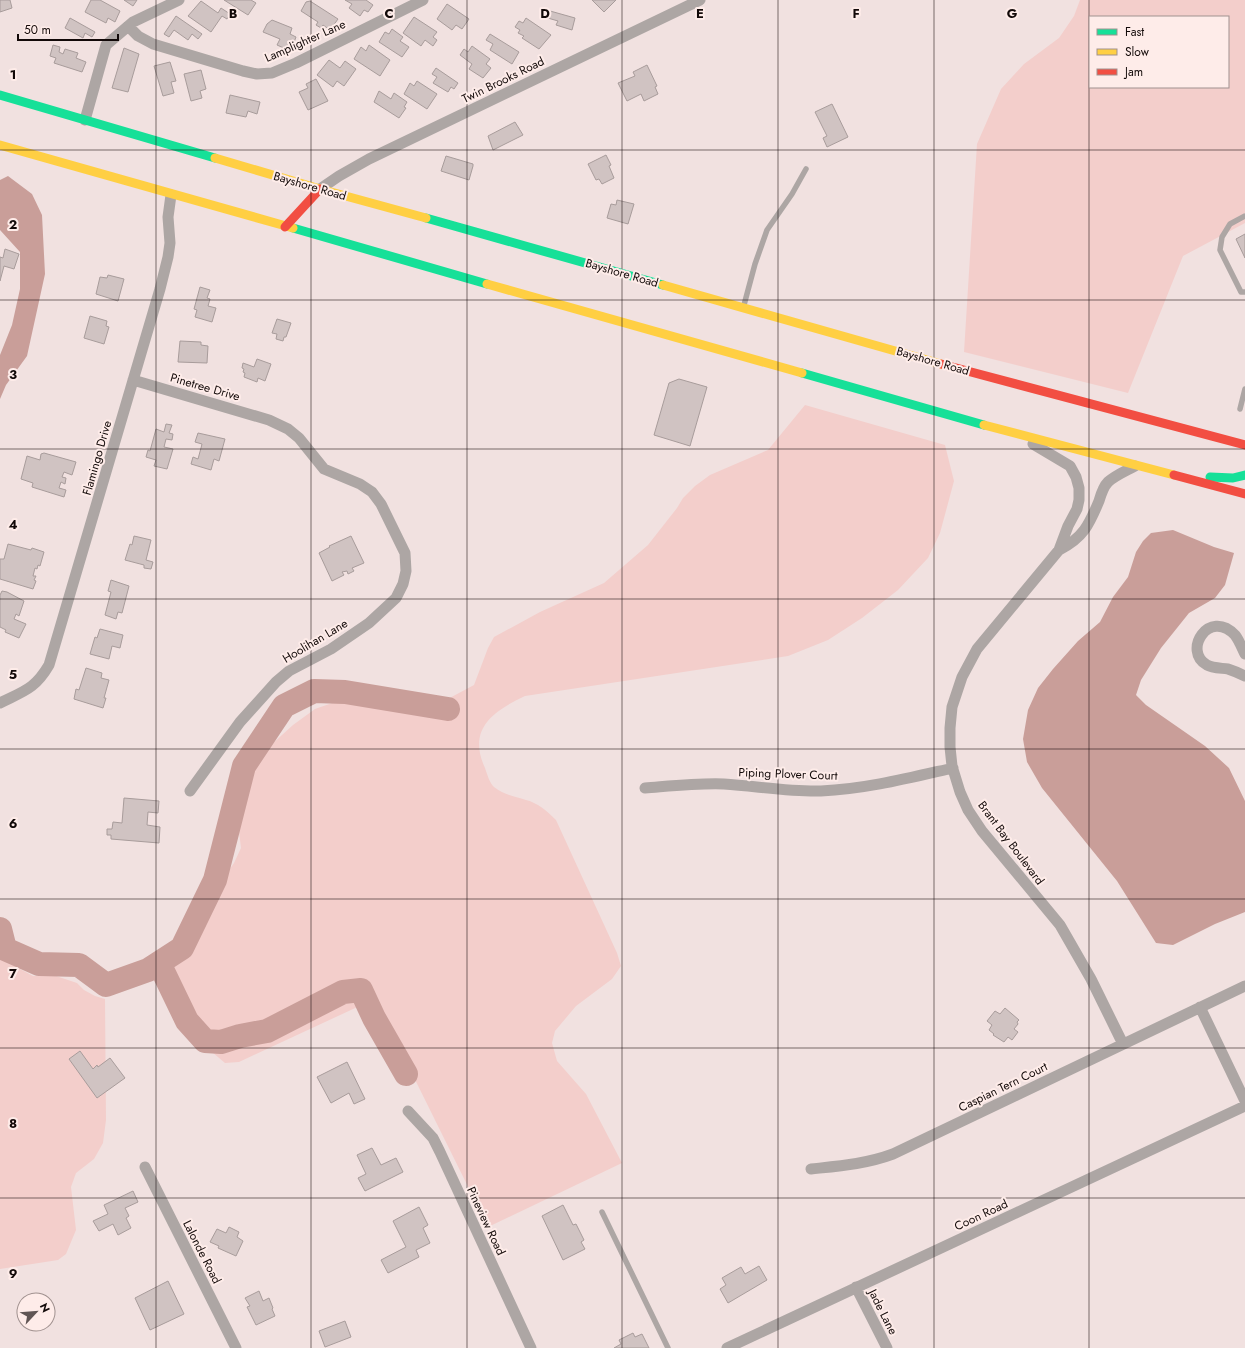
<svg xmlns="http://www.w3.org/2000/svg" width="1245" height="1348" font-family="Jost,sans-serif">
<rect width="100%" height="100%" fill="#f1e1e0"/>
<path fill="#f3cecb" fill-rule="evenodd" d="M 1080,0 L 1245,0 L 1245,223 L 1183,256 L 1128,393 L 964,352 L 977,144 L 1001,89 L 1024,64 L 1059,38 L 1074,16 ZM 1090,17 L 1228,17 L 1228,87 L 1090,87 Z
M 805,405 L 945,445 L 954,481 L 940,533 L 928,558 L 898,590 L 862,618 L 828,640 L 788,656 L 525,696 C 493,711 467,729 485,768 C 487,774 490,784 494,787 C 504,795 514,796 526,800 C 538,803 547,811 556,820 L 617,953 L 621,966 L 612,979 L 576,1006 L 555,1031 L 552,1043 L 557,1061 L 586,1094 L 622,1163 L 488,1227 L 382,1013 L 376,1005 L 366,1003 L 239,1062 L 225,1063 L 212,1052 L 160,965 L 196,918 L 234,863 L 241,848 L 237,816 L 246,788 L 261,754 L 293,725 L 315,709 L 338,701 L 354,700 L 413,715 L 429,709 L 474,685 L 488,648 L 494,637 L 540,612 L 604,583 L 648,545 L 677,508 L 683,498 L 695,486 L 710,475 L 768,450 Z
M 0,958 L 33,976 L 56,976 L 77,983 L 84,990 L 95,996 L 105,999 L 106,1120 L 103,1143 L 94,1159 L 76,1173 L 71,1187 L 76,1230 L 66,1254 L 58,1260 L 0,1269 Z"/>
<path fill="#c99e99" d="M 8,176 L 32,194 L 42,215 L 45,274 L 27,356 L 6,385 L 0,399 L 0,355 L 12,325 L 20,289 L 20,252 L 0,230 L 0,180 Z
M 1173,530 L 1214,547 L 1234,553 L 1225,585 L 1215,598 L 1189,613 L 1161,648 L 1141,680 L 1136,695 L 1146,705 L 1205,746 L 1229,768 L 1245,801 L 1245,912 L 1215,924 L 1173,945 L 1156,943 L 1117,881 L 1042,788 L 1027,762 L 1023,739 L 1028,710 L 1038,688 L 1053,669 L 1078,641 L 1100,622 L 1113,597 L 1128,577 L 1136,552 L 1143,541 L 1151,533 Z"/>
<g fill="none" stroke-linecap="round" stroke-linejoin="round">
<path stroke="#c99e99" stroke-width="24" d="M 0,929 L 5,949 L 39,964 L 79,965 L 106,985 L 148,970 L 182,948 L 215,880 L 244,766 L 284,706 L 314,691 L 345,692 L 448,709
M 159,963 L 187,1021 L 205,1041 L 221,1042 L 240,1036 L 267,1031 L 343,992 L 361,990 L 374,1018 L 406,1074"/>
</g>
<path fill="#d0c3c2" stroke="#a89c9b" d="M 0,0 L 10,0 L 12,8 L 0,12 Z
M 91,0 L 100,0 L 120,11 L 115,22 L 108,18 L 106,23 L 85,12 Z
M 124,0 L 137,0 L 133,6 Z
M 224,0 L 251,0 L 256,3 L 248,15 Z
M 345,0 L 366,0 L 373,5 L 368,12 L 364,10 L 360,16 L 349,8 L 352,4 Z
M 592,0 L 616,0 L 604,12 Z
M 201,1 L 218,13 L 221,8 L 230,14 L 227,19 L 222,16 L 211,32 L 188,16 Z
M 310,1 L 338,19 L 330,30 L 323,25 L 321,28 L 316,25 L 318,22 L 301,11 L 306,2 Z
M 447,4 L 469,19 L 462,29 L 456,25 L 452,30 L 437,19 Z
M 543,9 L 575,18 L 572,30 L 556,25 L 558,21 L 541,16 Z
M 176,16 L 202,34 L 198,39 L 192,34 L 188,40 L 174,30 L 169,37 L 164,34 Z
M 414,17 L 437,32 L 433,37 L 437,40 L 433,46 L 425,40 L 421,46 L 403,33 Z
M 70,18 L 95,32 L 92,37 L 85,33 L 83,38 L 65,28 Z
M 526,18 L 551,35 L 539,49 L 522,38 L 524,36 L 518,33 L 520,30 L 515,27 L 519,21 L 523,23 Z
M 272,20 L 292,28 L 290,34 L 296,37 L 293,45 L 289,43 L 286,49 L 277,45 L 280,39 L 263,32 L 267,24 Z
M 392,29 L 403,37 L 400,41 L 409,47 L 402,57 L 379,42 L 385,32 L 389,34 Z
M 490,34 L 519,52 L 512,64 L 490,50 L 493,44 L 486,40 Z
M 53,45 L 60,47 L 59,52 L 63,54 L 65,49 L 78,53 L 76,58 L 86,62 L 82,72 L 54,63 L 56,58 L 50,56 Z
M 369,45 L 390,60 L 380,76 L 354,59 L 361,47 L 366,51 Z
M 472,46 L 490,59 L 486,64 L 491,68 L 483,78 L 469,69 L 472,64 L 460,55 L 464,49 L 468,52 Z
M 124,48 L 139,54 L 128,92 L 112,88 Z
M 329,60 L 340,68 L 345,61 L 356,69 L 344,86 L 337,81 L 333,87 L 317,75 Z
M 170,62 L 176,81 L 171,82 L 174,93 L 163,96 L 154,66 Z
M 647,65 L 657,86 L 655,87 L 658,94 L 644,101 L 641,94 L 627,101 L 618,83 L 635,76 L 633,72 Z
M 436,68 L 458,83 L 454,89 L 451,87 L 448,92 L 433,83 L 437,77 L 432,74 Z
M 201,70 L 206,89 L 200,91 L 202,98 L 191,101 L 184,74 Z
M 316,79 L 328,101 L 308,110 L 299,92 L 308,88 L 306,84 Z
M 417,81 L 437,94 L 427,109 L 404,94 L 410,83 L 414,86 Z
M 379,91 L 391,99 L 394,93 L 407,102 L 404,107 L 406,108 L 399,118 L 374,102 Z
M 230,95 L 260,102 L 257,114 L 248,111 L 246,117 L 226,113 Z
M 832,104 L 848,137 L 827,147 L 823,138 L 827,136 L 815,112 Z
M 515,122 L 523,135 L 493,150 L 488,136 Z
M 606,155 L 611,165 L 609,166 L 614,178 L 602,184 L 599,179 L 596,180 L 588,164 Z
M 446,156 L 473,164 L 473,166 L 469,180 L 441,171 Z
M 617,200 L 634,204 L 628,224 L 607,218 L 611,204 L 616,205 Z
M 1245,234 L 1245,258 L 1236,239 Z
M 5,249 L 19,254 L 14,269 L 4,266 L 0,281 L 0,257 L 3,258 Z
M 108,275 L 124,279 L 118,301 L 96,294 L 100,277 L 107,278 Z
M 200,287 L 210,290 L 207,298 L 210,299 L 208,306 L 216,308 L 212,322 L 195,317 L 197,310 L 194,309 Z
M 90,316 L 107,321 L 106,326 L 109,327 L 104,344 L 84,338 Z
M 277,319 L 291,323 L 286,337 L 284,337 L 283,341 L 276,339 L 277,334 L 272,333 Z
M 180,341 L 201,342 L 201,345 L 208,346 L 207,363 L 178,362 Z
M 257,359 L 271,364 L 265,381 L 258,378 L 257,382 L 244,377 L 245,373 L 243,372 L 244,369 L 242,368 L 243,363 L 254,367 Z
M 679,379 L 707,387 L 690,446 L 654,435 L 669,383 Z
M 166,424 L 172,425 L 169,433 L 173,434 L 172,440 L 166,439 L 164,447 L 173,449 L 167,469 L 154,466 L 156,460 L 146,457 L 148,450 L 150,451 L 156,429 L 164,432 Z
M 198,433 L 225,439 L 219,461 L 214,459 L 211,470 L 191,464 L 193,457 L 198,459 L 201,448 L 202,444 L 195,442 Z
M 44,453 L 76,462 L 72,475 L 64,472 L 62,477 L 66,478 L 65,484 L 61,482 L 59,488 L 66,490 L 64,497 L 32,487 L 33,483 L 21,479 L 27,456 L 40,460 L 41,454 Z
M 134,536 L 151,540 L 146,560 L 153,562 L 151,569 L 144,568 L 144,565 L 125,560 L 130,544 L 132,545 Z
M 351,536 L 364,563 L 352,568 L 354,571 L 348,574 L 347,571 L 342,572 L 344,575 L 332,581 L 319,553 L 330,547 L 329,546 Z
M 8,544 L 31,550 L 32,548 L 44,552 L 40,566 L 38,565 L 37,569 L 35,568 L 33,576 L 36,576 L 34,580 L 36,581 L 33,589 L 0,579 L 0,559 L 4,559 Z
M 111,580 L 129,586 L 122,613 L 118,612 L 116,619 L 105,615 L 111,592 L 108,591 Z
M 2,591 L 7,592 L 24,601 L 19,616 L 16,614 L 14,619 L 26,624 L 19,638 L 5,632 L 6,630 L 0,627 L 0,595 Z
M 100,629 L 123,635 L 120,648 L 112,646 L 109,659 L 90,654 L 95,637 L 97,638 Z
M 86,668 L 102,673 L 101,678 L 109,680 L 104,698 L 106,698 L 103,708 L 74,699 L 76,689 L 79,690 Z
M 124,798 L 159,801 L 158,813 L 148,812 L 147,825 L 160,827 L 159,843 L 111,839 L 111,835 L 107,835 L 107,829 L 112,829 L 113,822 L 122,823 Z
M 1005,1008 L 1019,1020 L 1017,1022 L 1018,1024 L 1014,1029 L 1018,1032 L 1012,1040 L 1008,1037 L 1004,1042 L 993,1035 L 994,1034 L 989,1030 L 992,1025 L 987,1021 L 995,1011 L 1000,1014 Z
M 80,1051 L 93,1069 L 97,1065 L 98,1067 L 110,1058 L 125,1078 L 97,1098 L 69,1059 Z
M 347,1062 L 365,1099 L 354,1104 L 349,1093 L 331,1103 L 317,1077 Z
M 372,1148 L 381,1165 L 396,1158 L 403,1172 L 365,1191 L 358,1178 L 366,1174 L 357,1155 Z
M 133,1191 L 138,1202 L 125,1208 L 129,1216 L 126,1218 L 131,1228 L 118,1235 L 113,1224 L 99,1231 L 93,1221 L 108,1214 L 104,1205 Z
M 563,1205 L 573,1225 L 576,1224 L 584,1240 L 581,1242 L 585,1249 L 563,1260 L 542,1216 Z
M 419,1207 L 428,1225 L 423,1228 L 430,1243 L 416,1250 L 419,1257 L 388,1273 L 381,1260 L 406,1247 L 393,1221 Z
M 229,1227 L 239,1232 L 237,1237 L 243,1241 L 236,1256 L 218,1248 L 219,1246 L 210,1242 L 217,1229 L 226,1233 Z
M 759,1266 L 767,1280 L 728,1303 L 720,1289 L 726,1285 L 722,1278 L 741,1267 L 745,1274 Z
M 168,1281 L 184,1314 L 150,1330 L 135,1298 Z
M 259,1291 L 263,1301 L 269,1298 L 273,1308 L 272,1309 L 275,1316 L 256,1325 L 247,1307 L 250,1306 L 245,1298 Z
M 345,1321 L 351,1337 L 325,1347 L 319,1331 Z
M 633,1333 L 635,1337 L 642,1334 L 649,1348 L 614,1348 L 621,1344 L 619,1340 Z"/>
<g fill="none" stroke-linecap="round" stroke-linejoin="round">
<path stroke="#ada6a4" stroke-width="5.5" d="M 1245,216 L 1230,224 L 1222,237 L 1220,250 L 1241,292 L 1245,292
M 744,305 L 755,264 L 767,230 L 792,194 L 806,169
M 1240,409 L 1245,389
M 602,1212 L 668,1348"/>
<path stroke="#ada6a4" stroke-width="11" d="M 128,26 L 138,36 L 153,44 L 243,71 L 257,74 L 272,73 L 296,63 L 423,0
M 85,120 L 106,45 L 133,22 L 179,0
M 320,189 L 339,176 L 369,159 L 700,0
M 133,380 L 269,420 L 288,429 L 299,438 L 324,469 L 360,484 L 372,492 L 381,504 L 405,553 L 406,571 L 403,584 L 396,598 L 369,623 L 331,649 L 289,671 L 276,682 L 240,722 L 190,791
M 1033,444 L 1070,466 L 1076,477 L 1079,488 L 1079,500 L 1077,509 L 1068,526 L 1059,550 L 977,649 L 962,677 L 952,707 L 950,728 L 950,747 L 952,766 L 960,792 L 968,810 L 982,831 L 1060,925 L 1091,979 L 1123,1044
M 1059,550 C 1083,538 1089,525 1099,501 C 1101,494 1103,487 1108,482 C 1116,475 1126,471 1135,466
M 1245,654 C 1242,648 1239,640 1235,635 C 1209,608 1182,651 1207,665 C 1212,668 1221,668 1228,669 C 1234,671 1239,673 1245,676
M 0,703 C 24,691 35,689 49,665 L 160,289 L 168,257 L 170,243 L 168,217 L 171,195
M 645,788 C 671,786 698,783 724,784 C 756,786 789,792 821,791 C 866,789 909,778 953,768
M 1200,1007 L 1245,1101
M 408,1111 L 433,1138 L 440,1152 L 531,1348
M 145,1167 L 236,1348
M 811,1169 C 839,1166 866,1164 893,1154 L 1245,986
M 856,1287 L 887,1348
M 727,1348 L 1245,1106"/>
<path stroke="#16e098" stroke-width="9" d="M 0,95 L 215,158
M 426,218 L 663,285
M 293,228 L 487,284
M 802,373 L 984,425
M 1210,477 L 1233,478 L 1245,475"/>
<path stroke="#ffcf43" stroke-width="9" d="M 0,145 L 293,228
M 215,158 L 320,189 L 426,218
M 487,284 L 802,373
M 663,285 L 941,364
M 984,425 L 1174,475"/>
<path stroke="#f24e42" stroke-width="9" d="M 285,227 L 320,189
M 941,364 L 1245,445
M 1174,475 L 1245,494"/>
</g>
<path fill="none" stroke="#120908" stroke-width="1" stroke-opacity="0.55" d="M 156,0 L 156,1348M 311,0 L 311,1348M 467,0 L 467,1348M 622,0 L 622,1348M 778,0 L 778,1348M 934,0 L 934,1348M 1089,0 L 1089,1348M 0,150 L 1245,150M 0,300 L 1245,300M 0,449 L 1245,449M 0,599 L 1245,599M 0,749 L 1245,749M 0,899 L 1245,899M 0,1048 L 1245,1048M 0,1198 L 1245,1198"/>
<g text-anchor="middle" dominant-baseline="central" stroke-width="4" stroke-linejoin="round" paint-order="stroke">
<g font-size="12" fill="#120908" stroke="#feece9">
<text transform="translate(305 41) rotate(-24)">Lamplighter Lane</text>
<text transform="translate(503 80) rotate(-26)">Twin Brooks Road</text>
<text transform="translate(310 186) rotate(16)">Bayshore Road</text>
<text transform="translate(622 273) rotate(16)">Bayshore Road</text>
<text transform="translate(933 361) rotate(16)">Bayshore Road</text>
<text transform="translate(205 387) rotate(16)">Pinetree Drive</text>
<text transform="translate(97 458) rotate(-74)">Flamingo Drive</text>
<text transform="translate(315 641) rotate(-31)">Hoolihan Lane</text>
<text transform="translate(788 774) rotate(2)">Piping Plover Court</text>
<text transform="translate(1011 843) rotate(53)">Brant Bay Boulevard</text>
<text transform="translate(1003 1087) rotate(-26)">Caspian Tern Court</text>
<text transform="translate(981 1215) rotate(-25)">Coon Road</text>
<text transform="translate(486 1221) rotate(65)">Pineview Road</text>
<text transform="translate(202 1252) rotate(63)">Lalonde Road</text>
<text transform="translate(883 1312) rotate(63)">Jade Lane</text>
</g>
</g>
<g font-size="13" text-anchor="middle" font-weight="bold" fill="#120908" stroke="#feece9" stroke-width="4" stroke-linejoin="round" paint-order="stroke">
<text x="233" y="18">B</text>
<text x="389" y="18">C</text>
<text x="545" y="18">D</text>
<text x="700" y="18">E</text>
<text x="856" y="18">F</text>
<text x="1012" y="18">G</text>
<text x="13" y="79">1</text>
<text x="13" y="229">2</text>
<text x="13" y="379">3</text>
<text x="13" y="529">4</text>
<text x="13" y="679">5</text>
<text x="13" y="828">6</text>
<text x="13" y="978">7</text>
<text x="13" y="1128">8</text>
<text x="13" y="1278">9</text>
</g>
<rect x="1089" y="16" width="140" height="72" fill="#feece9" stroke="#a0918f"/>
<rect x="1097" y="29" width="20" height="6" fill="#16e098" stroke="#a0918f"/>
<text x="1125" y="36" font-size="12" fill="#120908">Fast</text>
<rect x="1097" y="49" width="20" height="6" fill="#ffcf43" stroke="#a0918f"/>
<text x="1125" y="56" font-size="12" fill="#120908">Slow</text>
<rect x="1097" y="69" width="20" height="6" fill="#f24e42" stroke="#a0918f"/>
<text x="1125" y="76" font-size="12" fill="#120908">Jam</text>
<g transform="translate(36 1312) rotate(64)"><circle r="19" fill="#feece9" stroke="#a0918f"/>
<path d="M0-3L7 15L0 10L-7 15Z" fill="#605554"/>
<text y="-6" font-size="11" font-weight="bold" text-anchor="middle" fill="#120908">N</text>
</g>
<path d="M18 34v6h100v-6" fill="none" stroke="#120908" stroke-width="2"/>
<text x="24" y="34" font-size="12" fill="#120908" stroke="#feece9" stroke-width="3" paint-order="stroke">50 m</text>
</svg>
